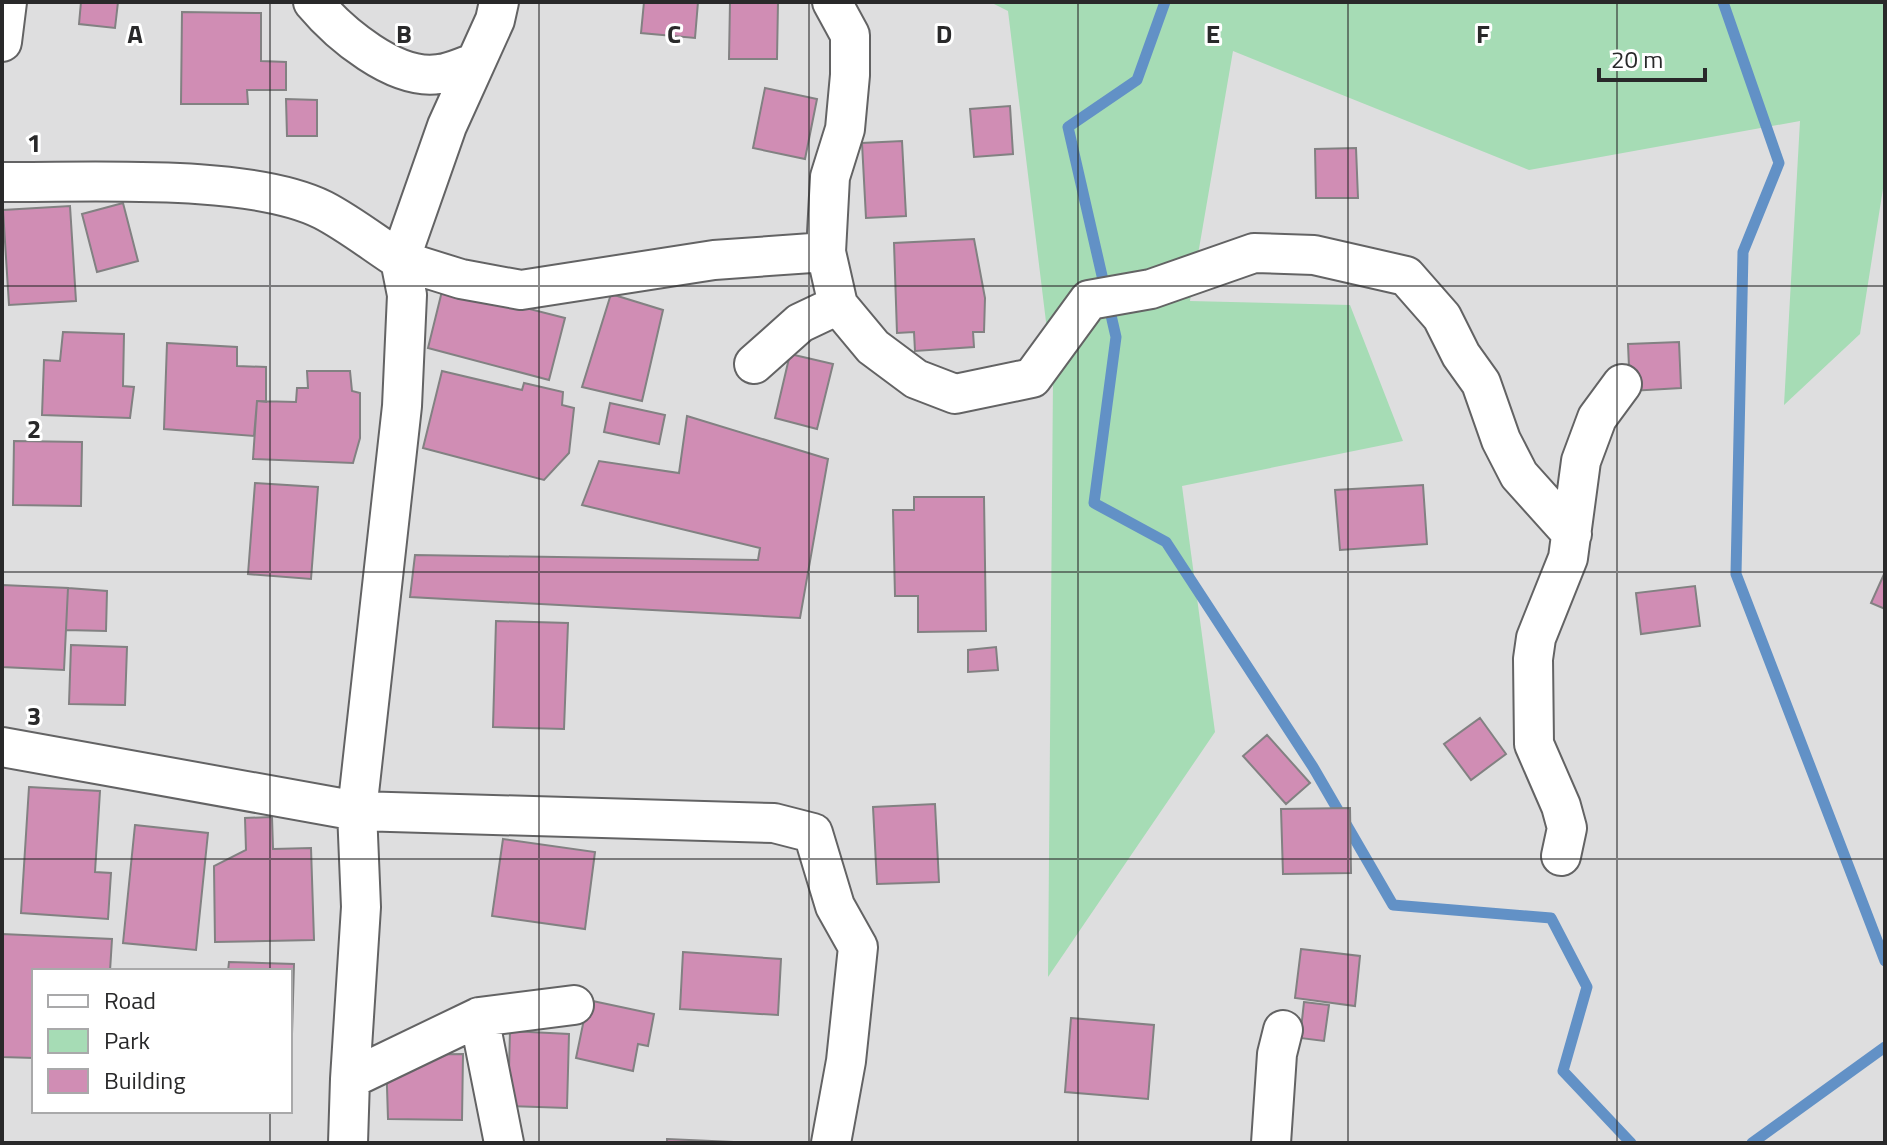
<svg xmlns="http://www.w3.org/2000/svg" width="1887" height="1145" font-family="'Titillium Web',sans-serif">
<rect width="100%" height="100%" fill="#dededf"/>
<path fill="#a6dcb5" d="M 990,2 L 1885,2 L 1885,176 L 1860,334 L 1784,405 L 1800,121 L 1529,170 L 1233,51 L 1190,301 L 1350,305 L 1403,441 L 1182,486 L 1215,732 L 1048,977 L 1053,379 L 1008,11 Z"/>
<g fill="none" stroke-linecap="round" stroke-linejoin="round">
<path stroke="#6291c6" stroke-width="11" d="M 1165,2 L 1137,80 L 1068,127 L 1116,337 L 1094,503 L 1166,542 L 1313,767 L 1393,905 L 1551,918 L 1587,987 L 1563,1071 L 1631,1143
M 1723,2 L 1779,163 L 1743,252 L 1736,574 L 1885,961
M 1752,1143 L 1885,1047"/>
</g>
<path fill="#d08db4" stroke="#828182" stroke-width="2" d="M 81,2 L 118,2 L 115,28 L 79,24 Z
M 644,2 L 698,2 L 695,38 L 641,33 Z
M 730,2 L 778,2 L 777,59 L 729,59 Z
M 182,12 L 261,13 L 261,61 L 286,62 L 286,90 L 247,90 L 248,104 L 181,104 Z
M 765,88 L 817,99 L 805,159 L 753,148 Z
M 286,99 L 317,100 L 317,136 L 287,136 Z
M 1010,106 L 1013,154 L 974,157 L 970,109 Z
M 902,141 L 906,216 L 866,218 L 862,143 Z
M 1356,148 L 1358,198 L 1316,198 L 1315,149 Z
M 123,203 L 138,261 L 97,272 L 82,214 Z
M 70,206 L 76,301 L 9,305 L 3,210 Z
M 974,239 L 985,298 L 984,332 L 973,332 L 974,347 L 915,351 L 914,332 L 897,333 L 894,243 Z
M 443,287 L 565,318 L 549,380 L 428,348 Z
M 611,294 L 663,310 L 642,401 L 582,387 Z
M 63,332 L 124,334 L 123,386 L 134,387 L 130,418 L 42,415 L 44,360 L 60,361 Z
M 1679,342 L 1681,388 L 1630,391 L 1628,344 Z
M 167,343 L 237,347 L 237,366 L 266,367 L 266,402 L 257,401 L 254,436 L 164,429 Z
M 790,354 L 833,364 L 817,429 L 775,418 Z
M 307,371 L 350,371 L 352,391 L 360,393 L 360,438 L 353,463 L 253,459 L 257,401 L 296,402 L 297,388 L 308,388 Z
M 442,371 L 522,390 L 524,383 L 563,392 L 562,405 L 574,408 L 569,453 L 544,480 L 423,448 Z
M 610,403 L 665,415 L 659,444 L 604,432 Z
M 687,416 L 828,459 L 800,618 L 410,597 L 415,555 L 758,560 L 760,548 L 582,505 L 599,461 L 679,473 Z
M 14,441 L 82,442 L 81,506 L 13,505 Z
M 255,483 L 318,487 L 311,579 L 248,574 Z
M 1423,485 L 1427,544 L 1340,550 L 1335,490 Z
M 914,497 L 984,497 L 986,631 L 918,632 L 918,596 L 895,596 L 893,510 L 914,510 Z
M 1885,572 L 1885,609 L 1871,603 Z
M 2,585 L 68,588 L 64,670 L 2,667 Z
M 1695,586 L 1700,626 L 1641,634 L 1636,593 Z
M 68,588 L 107,591 L 106,631 L 66,630 Z
M 496,621 L 568,623 L 564,729 L 493,727 Z
M 71,645 L 127,647 L 125,705 L 69,704 Z
M 996,647 L 998,670 L 968,672 L 968,650 Z
M 1480,718 L 1506,754 L 1471,780 L 1444,744 Z
M 1267,735 L 1310,783 L 1286,804 L 1243,756 Z
M 29,787 L 100,791 L 95,872 L 111,873 L 108,919 L 21,913 Z
M 935,804 L 939,882 L 877,884 L 873,807 Z
M 1350,808 L 1351,873 L 1283,874 L 1281,809 Z
M 272,817 L 273,849 L 311,848 L 314,940 L 215,942 L 214,866 L 246,850 L 245,818 Z
M 135,825 L 208,833 L 196,950 L 123,943 Z
M 503,839 L 595,852 L 585,929 L 492,916 Z
M 2,934 L 112,939 L 110,971 L 34,971 L 34,1058 L 2,1057 Z
M 1301,949 L 1360,956 L 1355,1006 L 1295,998 Z
M 683,952 L 781,959 L 778,1015 L 680,1009 Z
M 229,962 L 294,964 L 292,1034 L 290,971 L 228,971 Z
M 588,1000 L 654,1014 L 648,1046 L 638,1044 L 633,1071 L 576,1058 Z
M 1304,1002 L 1329,1005 L 1324,1041 L 1300,1038 Z
M 1071,1018 L 1154,1025 L 1148,1099 L 1065,1092 Z
M 510,1031 L 569,1034 L 567,1108 L 508,1106 Z
M 463,1054 L 462,1120 L 388,1119 L 386,1055 Z
M 667,1139 L 733,1142 L 733,1143 L 667,1143 Z"/>
<g fill="none" stroke-linecap="round" stroke-linejoin="round">
<g stroke="#636364" stroke-width="42">
<path id="street" d="M 313,2 C 339,33 395,81 439,74 C 451,73 464,66 475,63
M 499,2 L 495,20 L 447,126 L 400,260 L 461,279 L 521,290 L 714,260 L 826,252 L 830,177 L 845,129 L 850,75 L 850,35 L 832,2
M 2,42 L 7,2
M 2,182 C 88,183 249,173 323,210 C 350,224 375,244 400,260 L 407,295 L 402,406 L 357,811 L 361,907 L 350,1079 L 479,1017 L 574,1005
M 826,252 L 838,305 L 873,347 L 916,379 L 955,394 L 1032,378 L 1089,300 L 1151,289 L 1254,253 L 1314,255 L 1406,276 L 1442,317 L 1461,355 L 1481,383 L 1501,440 L 1519,475 L 1572,534
M 754,364 L 800,323 L 838,305
M 2,747 L 357,811 L 774,823 L 813,833 L 835,906 L 858,947 L 846,1061 L 831,1143
M 1561,856 L 1567,828 L 1561,806 L 1534,744 L 1533,659 L 1536,638 L 1568,558 L 1581,461 L 1597,418 L 1622,384
M 479,1017 L 504,1143
M 348,1143 L 350,1079
M 1271,1143 L 1277,1054 L 1283,1030"/>
</g>
<use href="#street" stroke="#fff" stroke-width="38"/>
</g>
<path fill="none" stroke="#29292a" stroke-width="2" stroke-opacity="0.55" d="M 270,2 L 270,971M 539,2 L 539,1143M 809,2 L 809,1143M 1078,2 L 1078,1143M 1348,2 L 1348,1143M 1617,2 L 1617,1143M 2,286 L 1885,286M 2,572 L 1885,572M 2,859 L 1885,859M 270,1111 L 270,1143"/>
<g font-size="26" text-anchor="middle" font-weight="bold" fill="#29292a" stroke="#fff" stroke-width="6" stroke-linejoin="round" paint-order="stroke">
<text x="135" y="43">A</text>
<text x="404" y="43">B</text>
<text x="674" y="43">C</text>
<text x="944" y="43">D</text>
<text x="1213" y="43">E</text>
<text x="1483" y="43">F</text>
<text x="34" y="152">1</text>
<text x="34" y="438">2</text>
<text x="34" y="725">3</text>
</g>
<rect width="1887" height="1145" fill="none" stroke="#29292a" stroke-width="8"/>
<rect x="32" y="969" width="260" height="144" fill="#ffffff" stroke="#a9a9aa" stroke-width="2"/>
<rect x="48" y="995" width="40" height="12" fill="#ffffff" stroke="#a9a9aa" stroke-width="2"/>
<text x="104" y="1009" font-size="24" fill="#29292a">Road</text>
<rect x="48" y="1029" width="40" height="24" fill="#a6dcb5" stroke="#a9a9aa" stroke-width="2"/>
<text x="104" y="1049" font-size="24" fill="#29292a">Park</text>
<rect x="48" y="1069" width="40" height="24" fill="#d08db4" stroke="#a9a9aa" stroke-width="2"/>
<text x="104" y="1089" font-size="24" fill="#29292a">Building</text>
<path d="M1599 68v12h106v-12" fill="none" stroke="#29292a" stroke-width="4"/>
<text x="1611" y="68" font-size="24" fill="#29292a" stroke="#ffffff" stroke-width="6" paint-order="stroke">20 m</text>
</svg>
